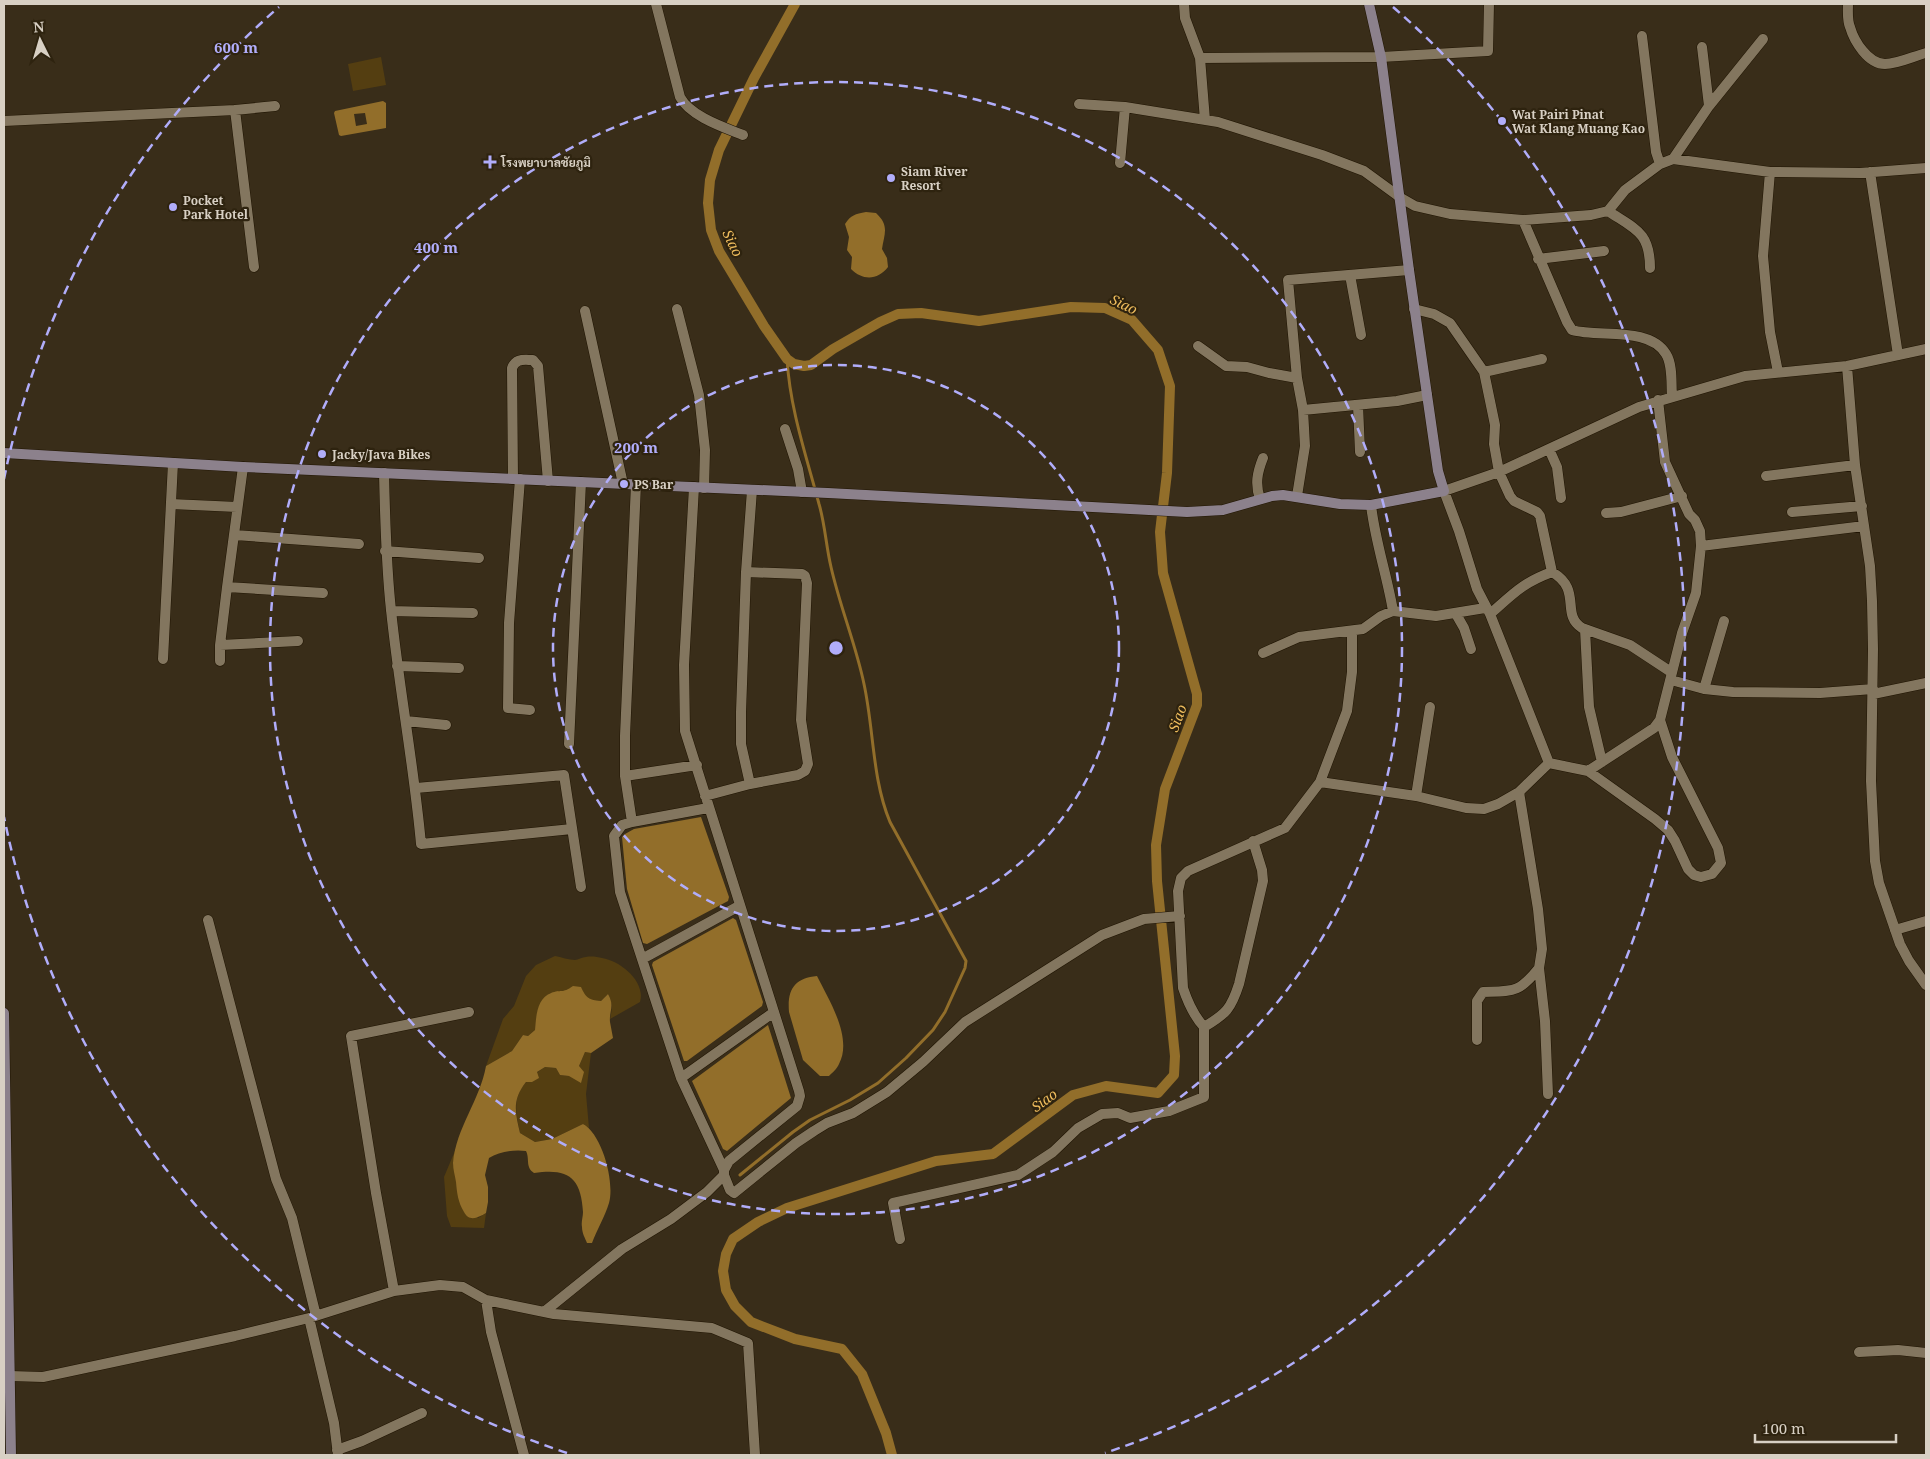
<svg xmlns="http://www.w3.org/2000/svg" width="1930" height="1459" font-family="'Noto Serif',Sarabun,serif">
<rect width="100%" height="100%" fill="#392d19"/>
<path fill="#543e11" d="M 381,57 L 386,85 L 353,91 L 348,64 Z
M 555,956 C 561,957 569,960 575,960 C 578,960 582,957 586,957 C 591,956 598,957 602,958 C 621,961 646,982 640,1002 L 610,1019 C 612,1010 613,1003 608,994 L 601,1001 C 582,1000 572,991 550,993 L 536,1020 L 535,1030 L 528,1036 L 523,1035 L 512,1051 L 486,1066 L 503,1019 L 514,1006 L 526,976 L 536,965 Z
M 585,1052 L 591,1053 L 586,1094 L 589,1128 L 583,1124 L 552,1139 L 535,1142 L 520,1133 C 512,1099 515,1087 545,1067 L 556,1068 L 560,1075 L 569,1076 L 579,1066 Z
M 457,1146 L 453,1165 L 478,1218 L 486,1213 L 484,1228 L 451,1227 L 447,1216 L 444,1177 Z"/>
<path fill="#926e2a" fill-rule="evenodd" d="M 383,101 L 386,103 L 386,128 L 341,136 L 339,135 L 334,113 L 335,111 ZM 365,113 L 367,124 L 356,126 L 354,114 Z
M 866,212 L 876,213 C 890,226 884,234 882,249 L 887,258 L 888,267 C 878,280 863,281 851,269 L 852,257 L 847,250 L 849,237 L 845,224 C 851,215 855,214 866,212 Z
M 701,817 L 729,897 L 728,901 L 647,944 L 643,943 L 627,889 L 622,837 L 625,834 L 634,829 Z
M 733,918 L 736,920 L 763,1002 L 762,1006 L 687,1061 L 684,1061 L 652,965 L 653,962 Z
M 817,976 C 829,1000 853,1038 839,1064 C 837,1069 832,1073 829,1076 L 820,1076 L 803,1060 L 789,1012 C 787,989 795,978 817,976 Z
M 573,986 L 581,987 C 586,998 589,1000 601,1001 L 608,994 C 615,1006 609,1011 610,1022 C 611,1027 612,1033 613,1038 L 591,1053 L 585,1052 L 579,1066 L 584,1072 L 581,1083 L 569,1076 L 560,1075 L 556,1068 L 545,1067 L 537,1072 L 539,1078 L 532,1082 L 526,1082 C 512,1100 515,1112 520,1133 L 535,1142 L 552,1139 L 583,1124 C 602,1134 615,1182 609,1203 C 605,1216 597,1230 592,1243 L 587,1243 C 585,1238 582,1233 582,1227 C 581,1222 583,1217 583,1212 C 581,1177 568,1168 534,1173 C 525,1167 530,1159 526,1151 C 514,1149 499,1152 489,1158 L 485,1175 L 488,1187 L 488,1202 L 486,1213 C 478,1218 469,1222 464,1212 C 458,1202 457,1193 456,1182 C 455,1176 453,1169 453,1163 C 456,1128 480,1100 486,1066 L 512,1051 L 523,1035 L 528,1036 L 535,1030 C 536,1017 537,998 551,993 C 561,989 562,994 573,986 Z
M 768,1025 L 791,1098 L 727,1151 L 723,1149 L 692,1081 Z"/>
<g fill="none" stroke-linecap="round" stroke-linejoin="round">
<path stroke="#926e2a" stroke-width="3" d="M 740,1175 L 793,1132 L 810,1120 L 850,1100 L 878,1083 L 906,1058 L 933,1030 L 945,1012 L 965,968 L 966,961 L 890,822 C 872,779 874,730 864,684 C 856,645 840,607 831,567 C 826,546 825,524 819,504 C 806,455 790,409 787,359"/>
<path stroke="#926e2a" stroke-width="10" d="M 795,4 L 754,78 L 719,150 L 710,180 L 708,203 L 711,230 L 719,251 L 764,326 L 787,359 L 794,364 L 804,366 L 811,365 L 833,349 L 880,322 L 898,314 L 921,313 L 979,321 L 1071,307 L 1105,308 L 1132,320 L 1158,350 L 1170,386 L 1167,473 L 1160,532 L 1163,573 L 1197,694 L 1197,705 L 1165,789 L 1156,845 L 1157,881 L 1175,1056 L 1174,1075 L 1158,1093 L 1106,1086 L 1073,1095 L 993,1154 L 936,1161 L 787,1208 L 758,1222 L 733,1239 L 726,1254 L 723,1271 L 726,1290 L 735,1306 L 751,1322 L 795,1339 L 842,1349 L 862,1374 L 886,1433 L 892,1455"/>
<g stroke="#201503" stroke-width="11">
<path id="street" d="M 656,4 L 680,97 C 690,116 723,127 743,135
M 1184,4 L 1185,18 L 1200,58 L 1205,120
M 1848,4 C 1848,11 1847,20 1850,27 C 1854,41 1868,64 1885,64 C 1898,64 1914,56 1926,53
M 1642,36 L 1656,152 L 1660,164
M 1702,47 L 1709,106
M 1200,58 L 1381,57 L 1488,51 L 1489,4
M 1079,104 L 1125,107 L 1218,122 L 1322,155 L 1364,171 L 1401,198 L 1415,206 L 1450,214 L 1523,220
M 235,110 L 254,267
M 4,121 L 235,110 L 275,106
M 1673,159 L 1770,172 L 1860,173 L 1926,168
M 1120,163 L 1125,107
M 1770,172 L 1763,256 L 1770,332 L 1778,372
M 1870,172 L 1898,355
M 1608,211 C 1635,229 1650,232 1650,268
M 1538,259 L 1604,251
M 1350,275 L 1361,335
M 677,309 L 699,395 L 705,450 L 704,488
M 1414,309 L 1434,314 L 1450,323 L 1484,372 L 1495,425 L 1494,444 L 1499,472 L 1510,496 L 1514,501 L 1537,512 L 1540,516 L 1552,572 C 1583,590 1560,614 1582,628 L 1630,645 L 1671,672
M 585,311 L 623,484
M 1198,346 L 1226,366 L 1247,367 L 1269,373 L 1297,378
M 1847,366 L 1855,465 L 1870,566 L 1872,601 L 1873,649 L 1871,781 L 1875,861 L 1879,883 L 1900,944 L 1909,961 L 1926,985
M 1484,372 L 1542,359
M 1672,396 C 1671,384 1673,365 1666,354 C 1649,326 1599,338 1572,330 L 1567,322 L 1523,220 L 1591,215 L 1608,211 L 1625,190 L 1660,164 L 1673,159 L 1709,106 L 1763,39
M 1358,405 L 1360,452
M 1303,410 L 1397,401 L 1427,395
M 785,429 L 798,469 L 802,492
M 1549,449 L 1557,467 L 1561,498
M 384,473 C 385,519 386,564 391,610 C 399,688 414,766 421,844 L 572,829
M 1766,476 L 1855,465
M 513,479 L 512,368 C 516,358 523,360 533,360 L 538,366 L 548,481
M 520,479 L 509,623 L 508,708 L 530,710
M 1297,496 L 1305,446 L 1303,410 L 1297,378 L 1288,280 L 1409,270
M 1260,499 C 1255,484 1257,473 1263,458
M 171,504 L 237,507
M 1371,505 C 1375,541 1387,575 1393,611
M 1792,512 L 1862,506
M 1606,513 L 1621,512 L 1682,496
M 235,535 L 359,544
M 1701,546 L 1864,526
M 385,551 L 479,558
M 227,587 L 323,593
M 391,611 L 473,613
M 1456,614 L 1464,628 L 1471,649
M 1490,614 C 1513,594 1522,583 1552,572
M 1585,629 L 1589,707 L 1602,762
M 220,645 L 298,641
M 1263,653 L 1299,637 L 1363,629 L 1381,616 L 1393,611 L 1436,616 L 1485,608
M 163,659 L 173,463
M 220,661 L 220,645 L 227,587 L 243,467
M 397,666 L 459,668
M 1671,680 L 1704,689 L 1733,692 L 1820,693 L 1873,689
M 1704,689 L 1724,621
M 1873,694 L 1926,683
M 406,721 L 446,725
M 569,744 L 581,482
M 1549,763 L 1490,614 L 1477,589 L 1459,531 L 1444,491 L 1499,472 L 1639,407 L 1745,376 L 1847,366 L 1926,349
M 1588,771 L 1654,728 L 1660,720 L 1682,633 L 1696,593 L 1701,546 L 1700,531 L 1695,520 L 1689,514 L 1665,462 L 1658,400
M 625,776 L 697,765
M 1320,782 L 1347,711 L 1352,672 L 1352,631
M 750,784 L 741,744 L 741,712 L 746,572 L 752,490
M 416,788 L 564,775 L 581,887
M 1519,792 L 1538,909 L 1542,949 L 1539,968 L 1545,1021 L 1548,1094
M 705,796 L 750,784 L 798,775 L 805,771 L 808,764 L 801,720 L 807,583 L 805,576 L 802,574 L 746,572
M 1416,796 L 1430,707
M 708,808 L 632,822 L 622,825 L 614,836 L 620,892 L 681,1078 L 724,1170
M 632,822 L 625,776 L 625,736 L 636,484
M 208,920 L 276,1179 L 292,1218 L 316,1316
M 1895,930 L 1926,921
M 642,959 L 739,906
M 1204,1027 C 1226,1014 1231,1009 1239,984 L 1263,881 L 1262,870 L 1253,841
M 1477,1040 L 1477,1001 L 1483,992 C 1514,991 1519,993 1539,968
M 681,1078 L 774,1012
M 724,1175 L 730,1190 L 734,1193 L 796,1143 L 814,1131 L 827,1123 L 853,1113 L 887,1092 L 923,1062 L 965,1022 L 1102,935 L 1144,919 L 1180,916
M 900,1239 L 893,1203 L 1018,1175 L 1053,1152 L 1078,1128 L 1102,1114 L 1118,1113 L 1130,1118 L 1169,1111 L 1204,1097 L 1204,1027 C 1194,1016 1188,1003 1183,988 L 1178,891 L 1181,878 L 1188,871 L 1285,828 L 1320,782 L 1416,796 L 1466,808 L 1484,809 L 1498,804 L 1519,792 L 1549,763 L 1588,771 L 1655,819 L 1668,830 L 1675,841 L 1688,869 L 1694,875 L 1701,877 L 1712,874 L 1721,863 L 1718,848 L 1672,757 L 1660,720
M 394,1291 L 376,1193 L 351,1036 L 469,1012
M 486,1300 L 554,1314 L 712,1328 L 748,1343 L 755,1455
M 544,1312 L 622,1249 L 671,1219 L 707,1192 L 724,1175 L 724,1170 L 729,1161 L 797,1106 L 800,1096 L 799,1091 L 685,731 L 684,665 L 694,487
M 309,1318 L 334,1423 L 338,1455
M 1859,1352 L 1898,1350 L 1926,1353
M 10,1376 L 43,1377 L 235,1336 L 309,1318 L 394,1291 L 440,1285 L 463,1287 L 486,1300 L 491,1332 L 524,1455
M 337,1450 L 362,1441 L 422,1413"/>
</g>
<g stroke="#201503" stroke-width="11">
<path id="secondary" d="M 4,453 L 243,467 L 828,493 L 1187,512 L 1223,510 L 1272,496 L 1283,495 L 1340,504 L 1371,505 L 1444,491 L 1438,471 L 1409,270 L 1381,57 L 1369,4
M 4,1013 L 11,1455"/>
</g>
<use href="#street" stroke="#83765f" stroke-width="10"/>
<use href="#secondary" stroke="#8c818c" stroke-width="10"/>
</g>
<g fill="none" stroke="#b1adfa" stroke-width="2.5" stroke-dasharray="9 6">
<circle cx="836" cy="648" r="283"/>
<circle cx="836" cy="648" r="566"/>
<path d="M567 1453A849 849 0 0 1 4 817M4 479A849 849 0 0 1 279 7M1393 7A849 849 0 0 1 1105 1453"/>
</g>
<g fill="#b1adfa" stroke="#2e230f" stroke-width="2">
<circle cx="1502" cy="121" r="5"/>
<path d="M487.5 154.5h5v5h5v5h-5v5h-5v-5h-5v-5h5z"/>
<circle cx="891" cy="178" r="5"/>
<circle cx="173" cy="207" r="5"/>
<circle cx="322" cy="454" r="5"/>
<circle cx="624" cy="484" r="5"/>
</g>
<g text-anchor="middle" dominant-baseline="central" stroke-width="4.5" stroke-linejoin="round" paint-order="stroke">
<g font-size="12" font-weight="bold" fill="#d8d0c4" stroke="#2e230f" text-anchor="start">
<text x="1512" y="114">Wat Pairi Pinat<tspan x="1512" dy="14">Wat Klang Muang Kao</tspan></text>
<text x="501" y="162">โรงพยาบาลชัยภูมิ</text>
<text x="901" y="171">Siam River<tspan x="901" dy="14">Resort</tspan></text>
<text x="183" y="200">Pocket<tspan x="183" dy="14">Park Hotel</tspan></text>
<text x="332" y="454">Jacky/Java Bikes</text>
<text x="634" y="484">PS Bar</text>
</g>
<g font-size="14" font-style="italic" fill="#eebc5d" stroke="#2e230f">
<text transform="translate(733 243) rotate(64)">Siao</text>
<text transform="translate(1124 304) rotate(26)">Siao</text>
<text transform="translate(1177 718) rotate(-70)">Siao</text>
<text transform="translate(1044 1100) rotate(-36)">Siao</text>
</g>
</g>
<circle cx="836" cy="648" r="8" fill="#b1adfa" stroke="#2e230f" stroke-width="2.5"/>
<g font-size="15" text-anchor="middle" font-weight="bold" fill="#b1adfa" stroke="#2e230f" stroke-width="4.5" stroke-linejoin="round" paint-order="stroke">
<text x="236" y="53">600 m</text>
<text x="436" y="253">400 m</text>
<text x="636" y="453">200 m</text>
</g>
<rect width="1930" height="1459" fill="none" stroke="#d8d0c4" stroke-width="10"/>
<g transform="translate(40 40) rotate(355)" stroke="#2e230f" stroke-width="4" paint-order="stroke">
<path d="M0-4L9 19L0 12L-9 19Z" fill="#d8d0c4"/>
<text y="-8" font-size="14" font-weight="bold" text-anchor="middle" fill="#d8d0c4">N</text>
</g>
<path d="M1755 1434v8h141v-8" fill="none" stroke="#d8d0c4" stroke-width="2.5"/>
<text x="1762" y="1434" font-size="15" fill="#d8d0c4" stroke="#2e230f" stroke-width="4" paint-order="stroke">100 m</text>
</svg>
